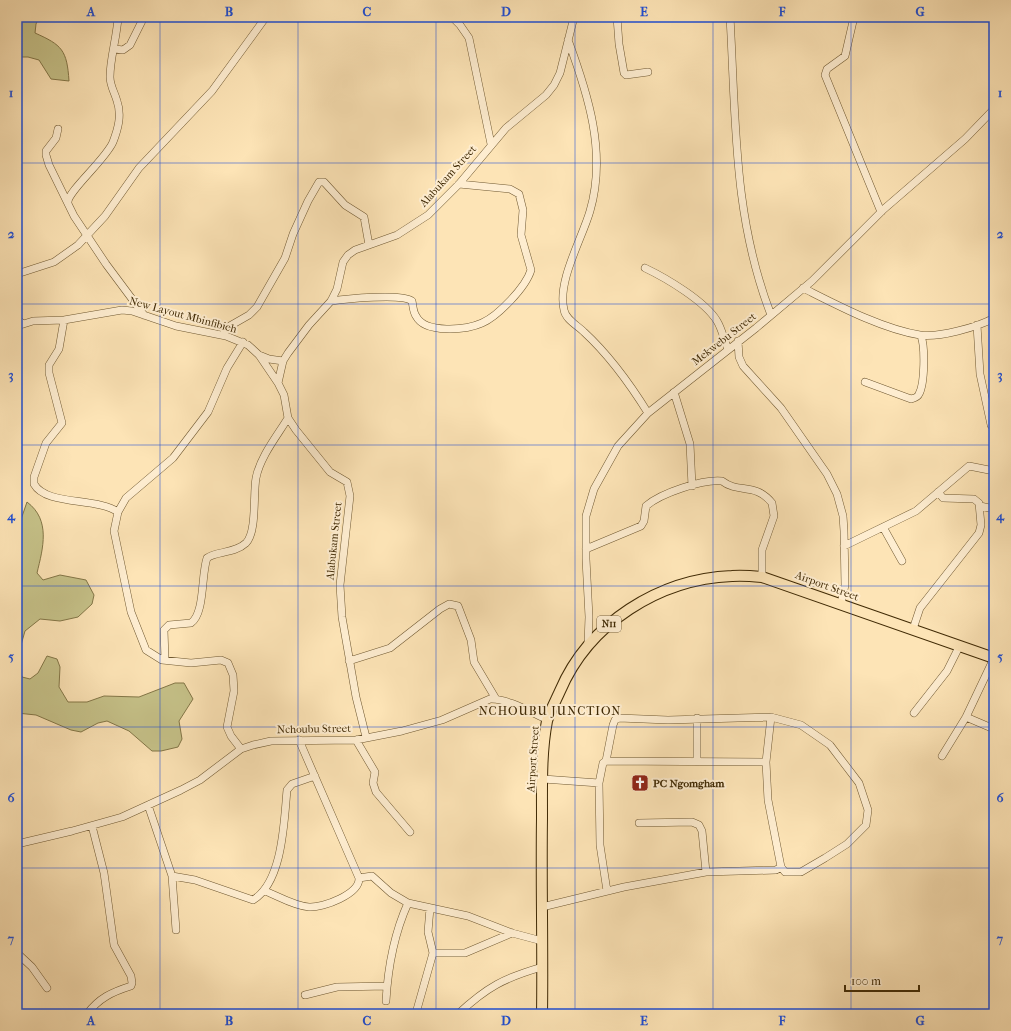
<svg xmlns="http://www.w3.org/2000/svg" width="1011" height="1031" font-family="'IM FELL French Canon',serif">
<rect width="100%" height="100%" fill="#fde4b6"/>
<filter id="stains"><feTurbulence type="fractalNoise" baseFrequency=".005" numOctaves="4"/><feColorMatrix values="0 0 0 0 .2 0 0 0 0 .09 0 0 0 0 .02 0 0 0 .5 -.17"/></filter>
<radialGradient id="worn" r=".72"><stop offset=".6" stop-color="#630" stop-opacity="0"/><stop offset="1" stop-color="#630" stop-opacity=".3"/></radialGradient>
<path fill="#c6c289" stroke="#837647" d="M 17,17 L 39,17 L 36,24 L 35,33 C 62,45 67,50 69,81 L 51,79 L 39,60 L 28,57 L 17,57 Z
M 27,502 C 51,520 43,548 37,573 L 43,580 L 60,575 L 86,580 L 94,595 L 92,604 L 78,617 L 60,621 L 40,619 L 25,631 L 17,659 L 22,677 L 30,679 L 38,673 L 47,656 L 57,659 L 60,667 L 59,687 L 68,702 L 87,702 L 104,696 L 139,697 L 175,683 L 184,683 L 193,699 L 179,721 L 182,739 L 178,747 L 161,751 L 152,751 L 129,731 L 107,721 L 98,723 L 81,732 L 71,730 L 36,715 L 17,713 L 17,531 Z"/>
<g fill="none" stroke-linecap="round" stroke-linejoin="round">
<g stroke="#6f5831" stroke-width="8">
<path id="minor" d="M 452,17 L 460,25 L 469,38 L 491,144
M 617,17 L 619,44 L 624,73 L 626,75 L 648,72
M 730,17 C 736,120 733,217 771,315
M 854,17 L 845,56 L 827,69 L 825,75 L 881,212
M 568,40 C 588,94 607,153 590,211 C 582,239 557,281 564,310 C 566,320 577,325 584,332 C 609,355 630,384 648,413
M 115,49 L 123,50 L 130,45 L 144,17
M 58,129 L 56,138 L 46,151 L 46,155 L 49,165 L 74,216 L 106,264 L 144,315
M 68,202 C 68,191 106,159 113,142 C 118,129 122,115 117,101 C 115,93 110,86 110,77 C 110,58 117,37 118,17
M 645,268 C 666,278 705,301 717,321 C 722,329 724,340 728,349
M 17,274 L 54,262 L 78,245 L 105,216 L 139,168 L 212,91 L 266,17
M 803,288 C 837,305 882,329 920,335 C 938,338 978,327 994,318
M 331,301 C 345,299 402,293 412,301 C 413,305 413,312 416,316 C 425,334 466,330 482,323 C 498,316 526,287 531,270 L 521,235 L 523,210 L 519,194 L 510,189 L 459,184
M 17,319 L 23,324
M 64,320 L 59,349 L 49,365 L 49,373 L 62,423 L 46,443 L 34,477 L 34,484 C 46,506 97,497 118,512
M 977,325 L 980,374 L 991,425
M 17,326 L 33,321 L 64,320 L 122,310 L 132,311 L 176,326 L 226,336 L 248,345 L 259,355 L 278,383
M 223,335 L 228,327 L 249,315 L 257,307 L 285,258 L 293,234 L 308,201 L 319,182 L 324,182 L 345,205 L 364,217 L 369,245
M 738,341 L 739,357 L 743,366 L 781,408 L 827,474 L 837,494 L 843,516 L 844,531 L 845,585 L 841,604
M 259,355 L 269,359 L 283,361
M 865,382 L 911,399 C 915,398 918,397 919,394 C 925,383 925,346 921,336
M 674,392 L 690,444 L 692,486
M 980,506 L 994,509
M 883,527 L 902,561
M 844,546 L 916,511 L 969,466 L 994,471
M 586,549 L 641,526 L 644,521 L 646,506 C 661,493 703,479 722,481 C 739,494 755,482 772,503 L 774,516 L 762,550 L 762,577
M 913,629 L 920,608 L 979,533 L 981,525 L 979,503 L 974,499 L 943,498 L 938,492
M 588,644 L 589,617 L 586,559 L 586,516 L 594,489 L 618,446 L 648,413 L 756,328 L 812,281 L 884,209 L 965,139 L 994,109
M 165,660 L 164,630 L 169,625 L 191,623 C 205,613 201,575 207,558 C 216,551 234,554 246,543 C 257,532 253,494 256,478 C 260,457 277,436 288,418
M 349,661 L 390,648 L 440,609 L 449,604 L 458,606 L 471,640 L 474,662 L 496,699
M 914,713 L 947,671 L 959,647
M 966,717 L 994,729
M 366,737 L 356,697 L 342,617 L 340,585 L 350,496 L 347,482 L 330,472 L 296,430 L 288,418 L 284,395 L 278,383 L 283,361 L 288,353 L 309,325 L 331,301 L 337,289 L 343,262 L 348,255 L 355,250 L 397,235 L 428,215 L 459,184 L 506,128 L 546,95 L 554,85 L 560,73 L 574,17
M 356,740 L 375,772 L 373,783 L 376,792 L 410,832
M 241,749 L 231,736 L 227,727 L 234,691 L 233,675 L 228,663 L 221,660 L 191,663 L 162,660 L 146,650 L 131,612 L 114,531 L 118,512 L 126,498 L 173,458 L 208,412 L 227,368 L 243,342
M 942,756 L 966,717 L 994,658
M 606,761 L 613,725 L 615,720 L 619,718 L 668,720 L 771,717 L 801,725 L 830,745 L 859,783 L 868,810 L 866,825 L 847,844 L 825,858 L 801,872 L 785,872 L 781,867 L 768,800 L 766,762 L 771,717
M 697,762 L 697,718
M 543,779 L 599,783 L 603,763 L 606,761 L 766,762
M 599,783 L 600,845 L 607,891
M 148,805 L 172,876 L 195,880 L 253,900 C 283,882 284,821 287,790 L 292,784 L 315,776
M 639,823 L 692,822 L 699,825 L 702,831 L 706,872
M 17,844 L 72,831 L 122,817 L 181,790 L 200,780 L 241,749 L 253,745 L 271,741 L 356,740 L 402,731 L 442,720 L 490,699 C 507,698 532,713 548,720
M 172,876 L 176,930
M 359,878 L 372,876 L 391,893 L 408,903 L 468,916 L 512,933 L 542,941
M 265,891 C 278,896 294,906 309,907 C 323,908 360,894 359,878 L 299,740
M 542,907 L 624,887 L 706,872 L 776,870 L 781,867
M 17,953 L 32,967 L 47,988
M 433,953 L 465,953 L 512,933
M 305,995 L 337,987 L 387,986
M 386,1001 C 388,966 394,934 408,903
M 416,1013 L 433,953 L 428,932 L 430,908
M 87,1014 C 99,998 112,992 131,986 L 132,983 L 131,976 L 114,945 L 104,873 L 92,826
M 458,1014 C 487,987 504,978 542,967"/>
</g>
<g stroke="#402a05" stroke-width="12">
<path id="highway" d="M 542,1014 C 543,949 541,883 542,818 C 542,786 541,752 547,721 C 550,711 556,700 560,691 C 589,623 659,579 732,576 C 742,575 752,576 762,577 L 994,658"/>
</g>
<use href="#minor" stroke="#feedd0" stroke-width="7"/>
<use href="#highway" stroke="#fde4b6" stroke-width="10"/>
</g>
<path fill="none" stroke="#1d4ed8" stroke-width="1" stroke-opacity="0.55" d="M 160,17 L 160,1014M 298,17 L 298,1014M 436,17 L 436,1014M 575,17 L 575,1014M 713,17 L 713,1014M 851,17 L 851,1014M 17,163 L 994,163M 17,304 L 994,304M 17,445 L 994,445M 17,586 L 994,586M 17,727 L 994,727M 17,868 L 994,868"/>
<defs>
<g id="church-square" transform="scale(0.9)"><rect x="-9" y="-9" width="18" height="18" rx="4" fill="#8f2418" stroke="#feedd0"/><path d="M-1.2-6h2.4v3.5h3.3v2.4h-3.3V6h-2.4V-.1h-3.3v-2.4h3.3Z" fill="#fff"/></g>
</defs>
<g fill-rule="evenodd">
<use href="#church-square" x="640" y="783"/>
</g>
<g text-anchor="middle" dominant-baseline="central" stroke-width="4" stroke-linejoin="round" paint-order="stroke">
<rect fill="#feedd0" stroke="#796442" stroke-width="1" x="597" y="616" width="24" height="16" rx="3"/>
<g font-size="10" font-weight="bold" fill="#402a05">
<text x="609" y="624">N11</text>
</g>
<g font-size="11" fill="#402a05" stroke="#feedd0">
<text transform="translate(448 176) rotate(-48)">Alabukam Street</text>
<text transform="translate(183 315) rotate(15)">New Layout Mbinfibieh</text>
<text transform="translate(724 339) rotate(-38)">Mekwebu Street</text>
<text transform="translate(334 541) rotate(-84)">Alabukam Street</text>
<text transform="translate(827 586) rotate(20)">Airport Street</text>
<text transform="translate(314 729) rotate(-1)">Nchoubu Street</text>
<text transform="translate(533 759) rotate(-86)">Airport Street</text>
</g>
<g font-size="11" font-weight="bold" fill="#402a05" stroke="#feedd0" text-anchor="start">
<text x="653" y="783">PC Ngomgham</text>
</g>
<g font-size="12" letter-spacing="1" fill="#402a05" stroke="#feedd0">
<text x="550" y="711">NCHOUBU JUNCTION</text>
</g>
</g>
<rect width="1011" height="1031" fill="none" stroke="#fde4b6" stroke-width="44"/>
<path d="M845 985v6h74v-6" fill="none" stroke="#402a05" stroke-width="2"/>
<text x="851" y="985" font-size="12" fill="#402a05" stroke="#feedd0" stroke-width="3" paint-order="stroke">100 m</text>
<rect x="22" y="22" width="967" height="987" fill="none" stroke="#1d4ed8" stroke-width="1.5"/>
<g font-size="13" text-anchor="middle" font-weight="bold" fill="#1d4ed8">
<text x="91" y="16">A</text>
<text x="229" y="16">B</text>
<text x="367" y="16">C</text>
<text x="506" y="16">D</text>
<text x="644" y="16">E</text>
<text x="782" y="16">F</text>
<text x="920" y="16">G</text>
<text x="11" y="97">1</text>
<text x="1000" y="97">1</text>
<text x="11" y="238">2</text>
<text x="1000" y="238">2</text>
<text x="11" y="379">3</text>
<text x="1000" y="379">3</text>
<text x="11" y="520">4</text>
<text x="1000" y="520">4</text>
<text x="11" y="661">5</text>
<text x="1000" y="661">5</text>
<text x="11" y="802">6</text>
<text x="1000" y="802">6</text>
<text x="11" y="943">7</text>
<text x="1000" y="943">7</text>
<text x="91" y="1025">A</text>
<text x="229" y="1025">B</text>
<text x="367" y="1025">C</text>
<text x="506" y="1025">D</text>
<text x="644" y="1025">E</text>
<text x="782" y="1025">F</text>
<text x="920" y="1025">G</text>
</g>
<rect width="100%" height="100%" filter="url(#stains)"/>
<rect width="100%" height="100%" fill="url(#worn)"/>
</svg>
